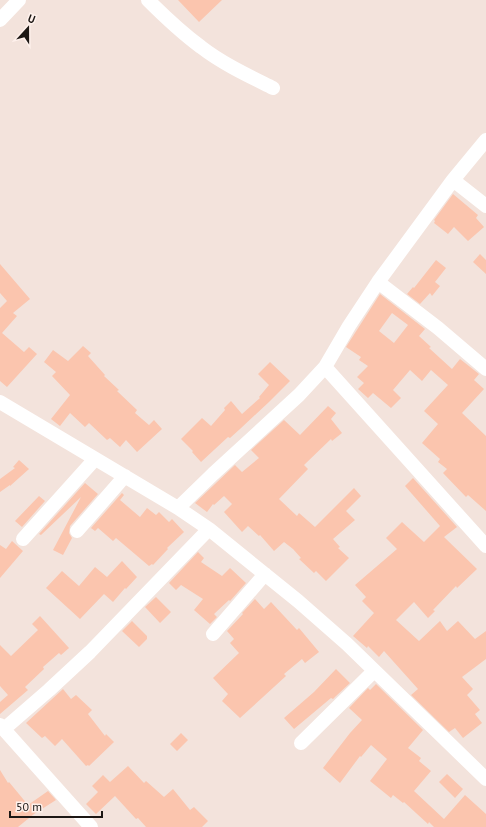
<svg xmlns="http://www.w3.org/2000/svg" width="486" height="827" font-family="'PT Sans',sans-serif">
<rect width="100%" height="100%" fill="#f3e3dc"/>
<path fill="#fbc5ae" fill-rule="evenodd" d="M 178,0 L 222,0 L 199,22 Z
M 453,194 L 478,215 L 476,218 L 484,227 L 468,241 L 454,227 L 448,234 L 434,223 L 435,221 L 434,220 Z
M 480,254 L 486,260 L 486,274 L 473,262 Z
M 436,260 L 446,268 L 435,282 L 440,286 L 432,296 L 430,293 L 420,304 L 407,294 L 413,287 L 414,288 Z
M 0,264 L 30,299 L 13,313 L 17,316 L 2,333 L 24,352 L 29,347 L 37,354 L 7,387 L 0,381 L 0,308 L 7,301 L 0,293 Z
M 380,294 L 425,329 L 419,336 L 431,347 L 429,348 L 452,369 L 460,359 L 479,374 L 474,380 L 484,389 L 462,413 L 486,436 L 486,511 L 468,495 L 466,497 L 443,473 L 447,469 L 438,462 L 440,459 L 422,443 L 438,424 L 424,411 L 448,385 L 431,370 L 422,381 L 410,370 L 393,390 L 401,398 L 391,408 L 373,393 L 368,398 L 358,389 L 364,383 L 357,377 L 368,366 L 359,360 L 361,357 L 346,347 ZM 392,313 L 408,325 L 394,343 L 379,331 Z
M 83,346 L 91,353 L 88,356 L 105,375 L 104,376 L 119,390 L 117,391 L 137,410 L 135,413 L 149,425 L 154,420 L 162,429 L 137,452 L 126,440 L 120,447 L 110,438 L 107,440 L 89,423 L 85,427 L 70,413 L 60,426 L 51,419 L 70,395 L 52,376 L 56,372 L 44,362 L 53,350 L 68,361 Z
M 270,362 L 290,381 L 269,402 L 240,429 L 230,438 L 228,437 L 201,462 L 192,452 L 193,451 L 181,439 L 202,418 L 211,426 L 225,410 L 224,408 L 231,401 L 242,414 L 260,398 L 259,397 L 269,385 L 258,374 Z
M 328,406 L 336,413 L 331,419 L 342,433 L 332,441 L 331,439 L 304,465 L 308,469 L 279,499 L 297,516 L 299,513 L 315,527 L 354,488 L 361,496 L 346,511 L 355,520 L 333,539 L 340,547 L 338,548 L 349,558 L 326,581 L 316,571 L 314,573 L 299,559 L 301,558 L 293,549 L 284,542 L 274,551 L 260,535 L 259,536 L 248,526 L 242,532 L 224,512 L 232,504 L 224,496 L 214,505 L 213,504 L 207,512 L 195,503 L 235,465 L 242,472 L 259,458 L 251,450 L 284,420 L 300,435 Z
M 19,460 L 29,469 L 10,486 L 10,485 L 0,492 L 0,479 L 15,468 L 13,467 Z
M 413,478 L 457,527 L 444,537 L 477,569 L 457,588 L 456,586 L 433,610 L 435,611 L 428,618 L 414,602 L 396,620 L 419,641 L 440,621 L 447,631 L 458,621 L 475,639 L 486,631 L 486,659 L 462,677 L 473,689 L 467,695 L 480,710 L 475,714 L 482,723 L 463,738 L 455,728 L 449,732 L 411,695 L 418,689 L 384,651 L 379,657 L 368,646 L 367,648 L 353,636 L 374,613 L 362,601 L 366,597 L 355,585 L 397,549 L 386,538 L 402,522 L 424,542 L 440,526 L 405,486 Z
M 85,483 L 98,494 L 70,526 L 69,533 L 72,538 L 63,555 L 53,550 L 81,497 L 41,535 L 39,534 Z
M 122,493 L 124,495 L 120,500 L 140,517 L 147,508 L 156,515 L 159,512 L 169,522 L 172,519 L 184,532 L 167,548 L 168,549 L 153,565 L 152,564 L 149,566 L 116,538 L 113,541 L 98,528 L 95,531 L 91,528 Z
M 39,496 L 45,501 L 22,527 L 15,521 Z
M 12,541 L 23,551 L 0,578 L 0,545 L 6,549 Z
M 198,552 L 204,558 L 201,562 L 222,576 L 230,568 L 246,583 L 230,601 L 229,600 L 214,614 L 217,617 L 210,624 L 194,610 L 203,599 L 181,585 L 176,590 L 169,583 Z
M 122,561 L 137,577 L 126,589 L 125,588 L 113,602 L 104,594 L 80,619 L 46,588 L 62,571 L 79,586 L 95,567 L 107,577 Z
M 156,597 L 171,612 L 160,623 L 145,607 Z
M 255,599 L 264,609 L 271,602 L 297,630 L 299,628 L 319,652 L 305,663 L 302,659 L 284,674 L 286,676 L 240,718 L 222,701 L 228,694 L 213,678 L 239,653 L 230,643 L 234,639 L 227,631 L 243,614 L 242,613 Z
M 40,616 L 69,648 L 61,655 L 59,653 L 43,667 L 44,669 L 25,687 L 28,690 L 0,714 L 0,702 L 8,695 L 0,686 L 0,645 L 11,656 L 38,630 L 32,624 Z
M 132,621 L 147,636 L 147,639 L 139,647 L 122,631 Z
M 336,669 L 350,683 L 336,696 L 333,699 L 331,698 L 294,729 L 284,718 L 314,692 Z
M 376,684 L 423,730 L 408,748 L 421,758 L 419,761 L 431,771 L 414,791 L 444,819 L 465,795 L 486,814 L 486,827 L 434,827 L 429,822 L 428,824 L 404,802 L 403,803 L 393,795 L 391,798 L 370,781 L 387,759 L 371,745 L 361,757 L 360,756 L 340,783 L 323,768 L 350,733 L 362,720 L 349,708 L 368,688 L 370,690 Z
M 63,689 L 71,699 L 76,695 L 92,710 L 88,714 L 105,736 L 106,734 L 114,742 L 89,766 L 88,765 L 86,766 L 62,739 L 55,746 L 45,736 L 42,738 L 26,723 Z
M 181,733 L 188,740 L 177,751 L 170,744 Z
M 128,766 L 144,783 L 146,781 L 164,797 L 173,789 L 190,810 L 194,807 L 208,821 L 202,827 L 146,827 L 138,818 L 136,819 L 115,796 L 96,814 L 86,804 L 98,792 L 92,786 L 103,775 L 110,782 Z
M 0,770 L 8,783 L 9,782 L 28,805 L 48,791 L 56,800 L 34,814 L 18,827 L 0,827 Z
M 447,774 L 463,789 L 455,798 L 439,782 Z"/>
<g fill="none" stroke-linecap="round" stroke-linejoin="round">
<path stroke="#fff" stroke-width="14" d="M 148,0 C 165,17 182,33 201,47 C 223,64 249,76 273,88
M 0,20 L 19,0
M 453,180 L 486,206
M 378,282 L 438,328 L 486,369
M 325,367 L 486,546
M 0,402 L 178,508 L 209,529 L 298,601 L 347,644 L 486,779
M 178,508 L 213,474 L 299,395 L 325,367 L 349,326 L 378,282 L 453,180 L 486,140
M 77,531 L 125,476
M 23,539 L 95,459
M 213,634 L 265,574
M 0,725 L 91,827
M 4,729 L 49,690 L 90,652 L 209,529
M 301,743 L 374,671"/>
</g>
<g transform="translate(28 28) rotate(21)" stroke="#fef1ec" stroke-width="3" paint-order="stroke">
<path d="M0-3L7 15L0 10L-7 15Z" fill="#1c1714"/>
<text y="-6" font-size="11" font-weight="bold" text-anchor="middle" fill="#1c1714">U</text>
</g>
<path d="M10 811v6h92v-6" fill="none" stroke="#1c1714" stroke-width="2"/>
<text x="16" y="811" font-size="12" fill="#1c1714" stroke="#fef1ec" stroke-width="3" paint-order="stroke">50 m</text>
</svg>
